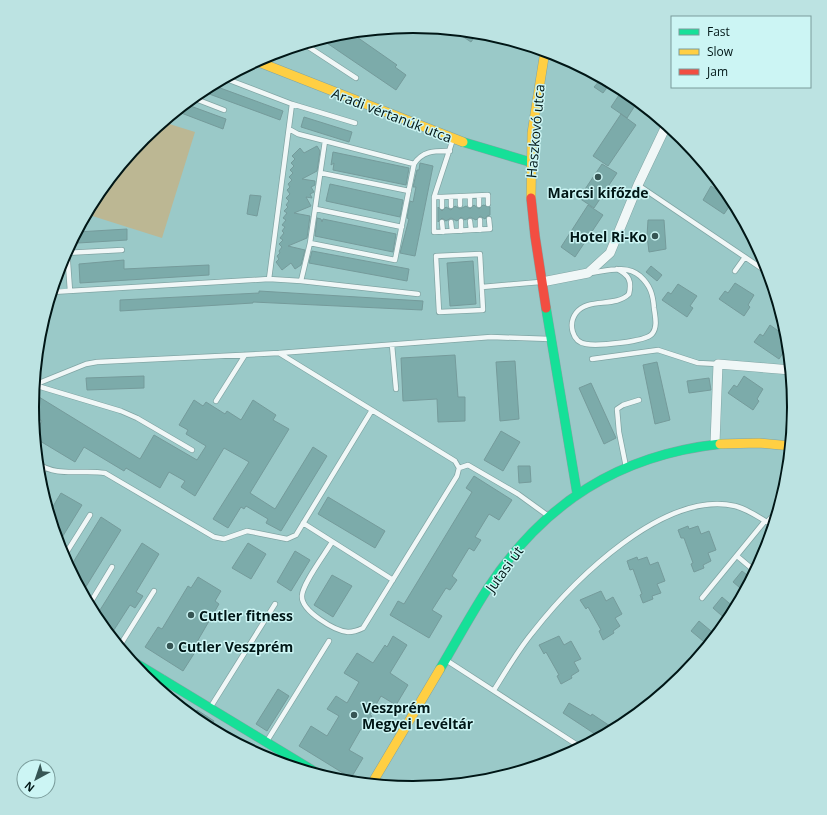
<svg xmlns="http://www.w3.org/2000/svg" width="827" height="815" font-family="'Open Sans',sans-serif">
<rect width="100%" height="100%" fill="#9ac9c8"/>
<path fill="#bcb793" d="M 163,122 L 195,132 L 162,238 L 86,214 C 105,180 133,147 163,122 Z"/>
<path fill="#7cabaa" stroke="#759b9b" d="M 453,30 L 478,32 L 471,42 Z
M 339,33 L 344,33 L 352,38 L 354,35 L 397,65 L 395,67 L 406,75 L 396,90 L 321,39 Z
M 602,78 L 611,82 L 603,93 L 594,87 Z
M 212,85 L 283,111 L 280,120 L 201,91 Z
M 623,89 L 638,101 L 627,118 L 611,107 Z
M 185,104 L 226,119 L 223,129 L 176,111 Z
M 621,114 L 636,125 L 608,166 L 593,156 Z
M 304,117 L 352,132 L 349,142 L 301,127 Z
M 317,146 L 320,151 L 317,171 L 302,179 L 315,181 L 315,185 L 311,187 L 314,192 L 310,194 L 312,198 L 306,197 L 311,206 L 294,213 L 310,216 L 307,238 L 288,246 L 305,250 L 301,265 L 295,269 L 291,263 L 282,270 L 276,262 L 279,259 L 277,256 L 280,253 L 279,251 L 282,247 L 279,244 L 283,240 L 280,238 L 284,233 L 282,231 L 285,227 L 282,225 L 286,220 L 283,218 L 287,213 L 284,211 L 288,207 L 286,205 L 289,201 L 286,198 L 290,194 L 287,190 L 290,187 L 288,184 L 292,180 L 289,177 L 293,173 L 290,170 L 294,166 L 291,163 L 295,159 L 292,156 L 300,148 L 304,153 Z
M 333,152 L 409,168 L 406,185 L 333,170 L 334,163 L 331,165 Z
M 420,163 L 433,166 L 415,256 L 400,253 L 409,219 L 407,218 L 410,201 L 413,202 L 416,187 L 413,187 L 417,170 L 419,170 Z
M 602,164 L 617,173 L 594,208 L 579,198 Z
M 330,184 L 403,200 L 400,217 L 326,201 Z
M 711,186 L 733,201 L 724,214 L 703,200 Z
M 250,195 L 261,196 L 257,216 L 247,214 Z
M 474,205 L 479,209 L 483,205 L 490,207 L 490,215 L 487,216 L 485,219 L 480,216 L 476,220 L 470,217 L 465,220 L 461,217 L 457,221 L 451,218 L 446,221 L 442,218 L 438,222 L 438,207 L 442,211 L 446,207 L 451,210 L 455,206 L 460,209 L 466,206 L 470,209 Z
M 588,205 L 603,215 L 575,257 L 561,247 Z
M 317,218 L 321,219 L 322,222 L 323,219 L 396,234 L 393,252 L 315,236 Z
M 648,220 L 664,220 L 666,249 L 649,252 L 647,236 Z
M 127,229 L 127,240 L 78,243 L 77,232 Z
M 312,251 L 409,269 L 407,281 L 309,263 Z
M 124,260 L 124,269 L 209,265 L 209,275 L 80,283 L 79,264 Z
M 473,261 L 476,304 L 450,306 L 447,263 Z
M 651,266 L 662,275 L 657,281 L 646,272 Z
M 735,283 L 754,295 L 748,305 L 750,307 L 744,316 L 719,299 L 725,291 L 728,293 Z
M 678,284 L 697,296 L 690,306 L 693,308 L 687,317 L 662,300 L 668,292 L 671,294 Z
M 259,291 L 423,301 L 422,310 L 253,302 L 253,303 L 120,311 L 120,300 L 259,293 Z
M 770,325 L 788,338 L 783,348 L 785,350 L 779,359 L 754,342 L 760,334 L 763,336 Z
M 455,355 L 458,397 L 465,397 L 465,421 L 438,422 L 437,399 L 403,401 L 401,358 Z
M 515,361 L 519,419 L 500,421 L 496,362 Z
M 657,362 L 670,420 L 655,424 L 643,365 Z
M 144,376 L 144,388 L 87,390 L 86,378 Z
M 744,376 L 763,389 L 757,399 L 759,401 L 753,410 L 728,393 L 734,385 L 737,387 Z
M 709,378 L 711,390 L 689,393 L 687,381 Z
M 591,383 L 616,438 L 604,444 L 579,388 Z
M 39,397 L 140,459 L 154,435 L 197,460 L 206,446 L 186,434 L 188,430 L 179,425 L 194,400 L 203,406 L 206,402 L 225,414 L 227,411 L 241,420 L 253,400 L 276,415 L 273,420 L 289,429 L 250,493 L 275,509 L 313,447 L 327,456 L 281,531 L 266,523 L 268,519 L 246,506 L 244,509 L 241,507 L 228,528 L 213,519 L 249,462 L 224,448 L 195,496 L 181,487 L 185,481 L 169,472 L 160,488 L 126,468 L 124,471 L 84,447 L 75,462 L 35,438 L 35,434 L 42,421 L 33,415 L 32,408 Z
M 501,431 L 520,442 L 503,471 L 484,460 Z
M 518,466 L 530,466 L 531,482 L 519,483 Z
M 474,476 L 512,500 L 499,520 L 489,514 L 475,537 L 481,540 L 474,551 L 469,548 L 452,576 L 457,580 L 450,590 L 446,588 L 432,610 L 442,616 L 429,638 L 390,615 L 398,601 L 404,604 L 472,492 L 466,488 Z
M 61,493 L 82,505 L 58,544 L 49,513 Z
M 328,497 L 385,531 L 375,548 L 318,514 Z
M 101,517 L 121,530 L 82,593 L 69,569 Z
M 688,526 L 689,529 L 698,526 L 701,534 L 709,531 L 716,550 L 708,553 L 711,561 L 703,565 L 704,568 L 694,572 L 691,564 L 693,563 L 684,538 L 681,538 L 678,530 Z
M 142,543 L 159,554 L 136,592 L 143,596 L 135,608 L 130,605 L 112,633 L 103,628 L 95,618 Z
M 248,543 L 266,554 L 251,579 L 232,568 Z
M 295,551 L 310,560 L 291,591 L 277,582 Z
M 637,557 L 638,560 L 647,557 L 650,565 L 658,562 L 665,581 L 657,584 L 661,593 L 652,596 L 653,599 L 643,603 L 640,595 L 642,594 L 633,569 L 630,570 L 627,561 Z
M 742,571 L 752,579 L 745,592 L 733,582 Z
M 332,575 L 352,586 L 333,617 L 314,605 Z
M 198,577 L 221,591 L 215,601 L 219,604 L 194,647 L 197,649 L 183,671 L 145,647 L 158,627 L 162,629 L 188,586 L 191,588 Z
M 601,591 L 606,601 L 613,597 L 622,614 L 615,618 L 620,626 L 613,631 L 614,633 L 603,640 L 599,631 L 601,630 L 588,607 L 586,609 L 580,600 Z
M 722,597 L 736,609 L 729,622 L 713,608 Z
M 699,621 L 717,636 L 709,646 L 691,631 Z
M 393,636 L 407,645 L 390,673 L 408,685 L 396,705 L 381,696 L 370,715 L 372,716 L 364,730 L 361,729 L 349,750 L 363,758 L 351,778 L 299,746 L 311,726 L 327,736 L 339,716 L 327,709 L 336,696 L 347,703 L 359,682 L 344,673 L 357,653 L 373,663 L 385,645 L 387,647 Z
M 559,636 L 564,645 L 571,641 L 581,659 L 574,662 L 579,671 L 571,676 L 572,678 L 561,684 L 557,676 L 559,675 L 546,652 L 544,654 L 539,645 Z
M 278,689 L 289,696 L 267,731 L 256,724 Z
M 569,703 L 591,716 L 592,714 L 616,730 L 601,738 L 563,713 Z
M 197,710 L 214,721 L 209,729 L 193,717 Z"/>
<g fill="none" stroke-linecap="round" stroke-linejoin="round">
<g stroke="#80a5a4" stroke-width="6">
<path id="lane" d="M 304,44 L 356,78
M 224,78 L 292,104 L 269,279
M 193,98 L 224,110
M 292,104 L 355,123
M 289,129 L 298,134 L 414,164 L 395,260 L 310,243
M 453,139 L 434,197 L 434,232 L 490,229 L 489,219
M 414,164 C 423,150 435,151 450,151
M 321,173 L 409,191
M 638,185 L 770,274
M 460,196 L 460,205
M 470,196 L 470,205
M 479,196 L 479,205
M 434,197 L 442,197 L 442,207
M 442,197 L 488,195 L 488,204
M 451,197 L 451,206
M 316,209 L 402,227
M 480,220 L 480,230
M 461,221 L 461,231
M 470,221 L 471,230
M 442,222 L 443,232
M 451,222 L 452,231
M 67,249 L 70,291
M 65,253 L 122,250
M 480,254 L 483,310 L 439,312 L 436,256 Z
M 735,271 L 745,257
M 590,273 C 606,271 627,264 640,276 C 650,285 653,294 654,308 C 655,316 658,327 652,334 C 645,342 597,346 586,344 C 572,342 568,324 576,313 C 588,297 615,308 629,294 C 632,281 629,275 617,269
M 301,281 L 310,243 L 325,141
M 482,287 L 540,282
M 52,292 L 269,279 L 301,281 L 418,294
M 392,345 L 396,389
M 279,353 L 491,337 L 550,339
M 592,359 L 658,350 L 698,363 L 718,364
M 34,385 L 86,364 L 97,362 L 279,353 L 455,461 L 459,468 L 457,476 L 363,628 C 359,630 354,632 348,632 C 335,631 301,611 302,596 C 302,584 325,554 332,542
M 34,385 L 121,411 L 137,418 L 192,450
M 216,401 L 245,355
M 37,463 C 57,478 82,469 105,473 L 214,537 L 224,539 L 247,531 L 287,539 L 296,535 L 372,410
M 626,467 L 619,432 L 617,409 L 623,405 L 639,400
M 459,468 L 468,465 L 518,494 L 547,515
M 40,483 L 44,468
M 303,523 L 393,580
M 737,556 L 756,572
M 63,558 L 90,515
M 702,598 L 765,521
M 89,605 L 112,567
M 119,647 L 154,591
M 446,660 L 582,748
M 494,690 C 506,671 518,650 533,632 C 573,581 663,490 735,506 C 747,509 757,516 767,522 L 780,508
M 210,708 L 275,604
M 267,741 L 329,641"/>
</g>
<g stroke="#80a5a4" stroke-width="10">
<path id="street" d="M 542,282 L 588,273 L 610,253 L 638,185 L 667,124
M 715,443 L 718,364 L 791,370
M 157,688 L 163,680"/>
</g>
<g stroke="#80a5a4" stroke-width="10">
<path id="fast" d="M 463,142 L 530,162
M 546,308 L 577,493
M 129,659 L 322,776
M 440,669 C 456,642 471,614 488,588 C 544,503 619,455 720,444"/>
</g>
<g stroke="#80a5a4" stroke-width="10">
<path id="slow" d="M 256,61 L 463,142
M 531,198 L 532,133 L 545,51
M 720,444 L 759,443 L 791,446
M 371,785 L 440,669"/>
</g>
<g stroke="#80a5a4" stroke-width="10">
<path id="jam" d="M 531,198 L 535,236 L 546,308"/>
</g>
<use href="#lane" stroke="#f0f7f7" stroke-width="4.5"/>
<use href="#street" stroke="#f0f7f7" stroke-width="9"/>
<use href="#fast" stroke="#16e098" stroke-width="9"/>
<use href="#slow" stroke="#ffcf43" stroke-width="9"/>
<use href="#jam" stroke="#f24e42" stroke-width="9"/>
</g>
<g fill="#365554" stroke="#ccf5f4" stroke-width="1.5">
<circle cx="598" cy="177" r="4"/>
<circle cx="655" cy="236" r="4"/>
<circle cx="191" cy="615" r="4"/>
<circle cx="170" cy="646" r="4"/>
<circle cx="354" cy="715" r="4"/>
</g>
<g text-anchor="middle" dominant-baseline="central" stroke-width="3" stroke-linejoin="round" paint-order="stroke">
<g font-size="14" fill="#001616" stroke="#ccf5f4">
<text transform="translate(392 115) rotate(21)">Aradi vértanúk utca</text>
<text transform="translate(535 131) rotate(-85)">Haszkovó utca</text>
<text transform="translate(504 569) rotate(-54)">Jutasi út</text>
</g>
<g font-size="14" font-weight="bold" fill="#001616" stroke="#ccf5f4" text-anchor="start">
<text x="598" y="192" text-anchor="middle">Marcsi kifőzde</text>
<text x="647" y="236" text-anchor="end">Hotel Ri-Ko</text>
<text x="199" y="615">Cutler fitness</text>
<text x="178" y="646">Cutler Veszprém</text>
<text x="362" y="707">Veszprém<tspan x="362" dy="16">Megyei Levéltár</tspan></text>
</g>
</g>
<path d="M0 0H827V815H0ZM39 407a374 374 0 1 1 748 0a374 374 0 1 1-748 0Z" fill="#bce3e2" fill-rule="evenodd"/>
<path fill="none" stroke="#001616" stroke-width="2" d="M39 407a374 374 0 1 1 748 0a374 374 0 1 1-748 0Z"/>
<rect x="671" y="16" width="140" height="72" fill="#ccf5f4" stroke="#7a9c9b"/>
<rect x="679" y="29" width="20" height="6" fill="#16e098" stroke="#7a9c9b"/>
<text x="707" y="36" font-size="12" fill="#001616">Fast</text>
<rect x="679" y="49" width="20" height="6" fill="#ffcf43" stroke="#7a9c9b"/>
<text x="707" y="56" font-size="12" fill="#001616">Slow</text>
<rect x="679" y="69" width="20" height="6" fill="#f24e42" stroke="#7a9c9b"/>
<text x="707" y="76" font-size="12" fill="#001616">Jam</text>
<g transform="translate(36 779) rotate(220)"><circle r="19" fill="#ccf5f4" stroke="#7a9c9b"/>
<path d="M0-3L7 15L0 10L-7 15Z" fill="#365554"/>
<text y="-6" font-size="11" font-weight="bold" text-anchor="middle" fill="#001616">N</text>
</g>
</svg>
